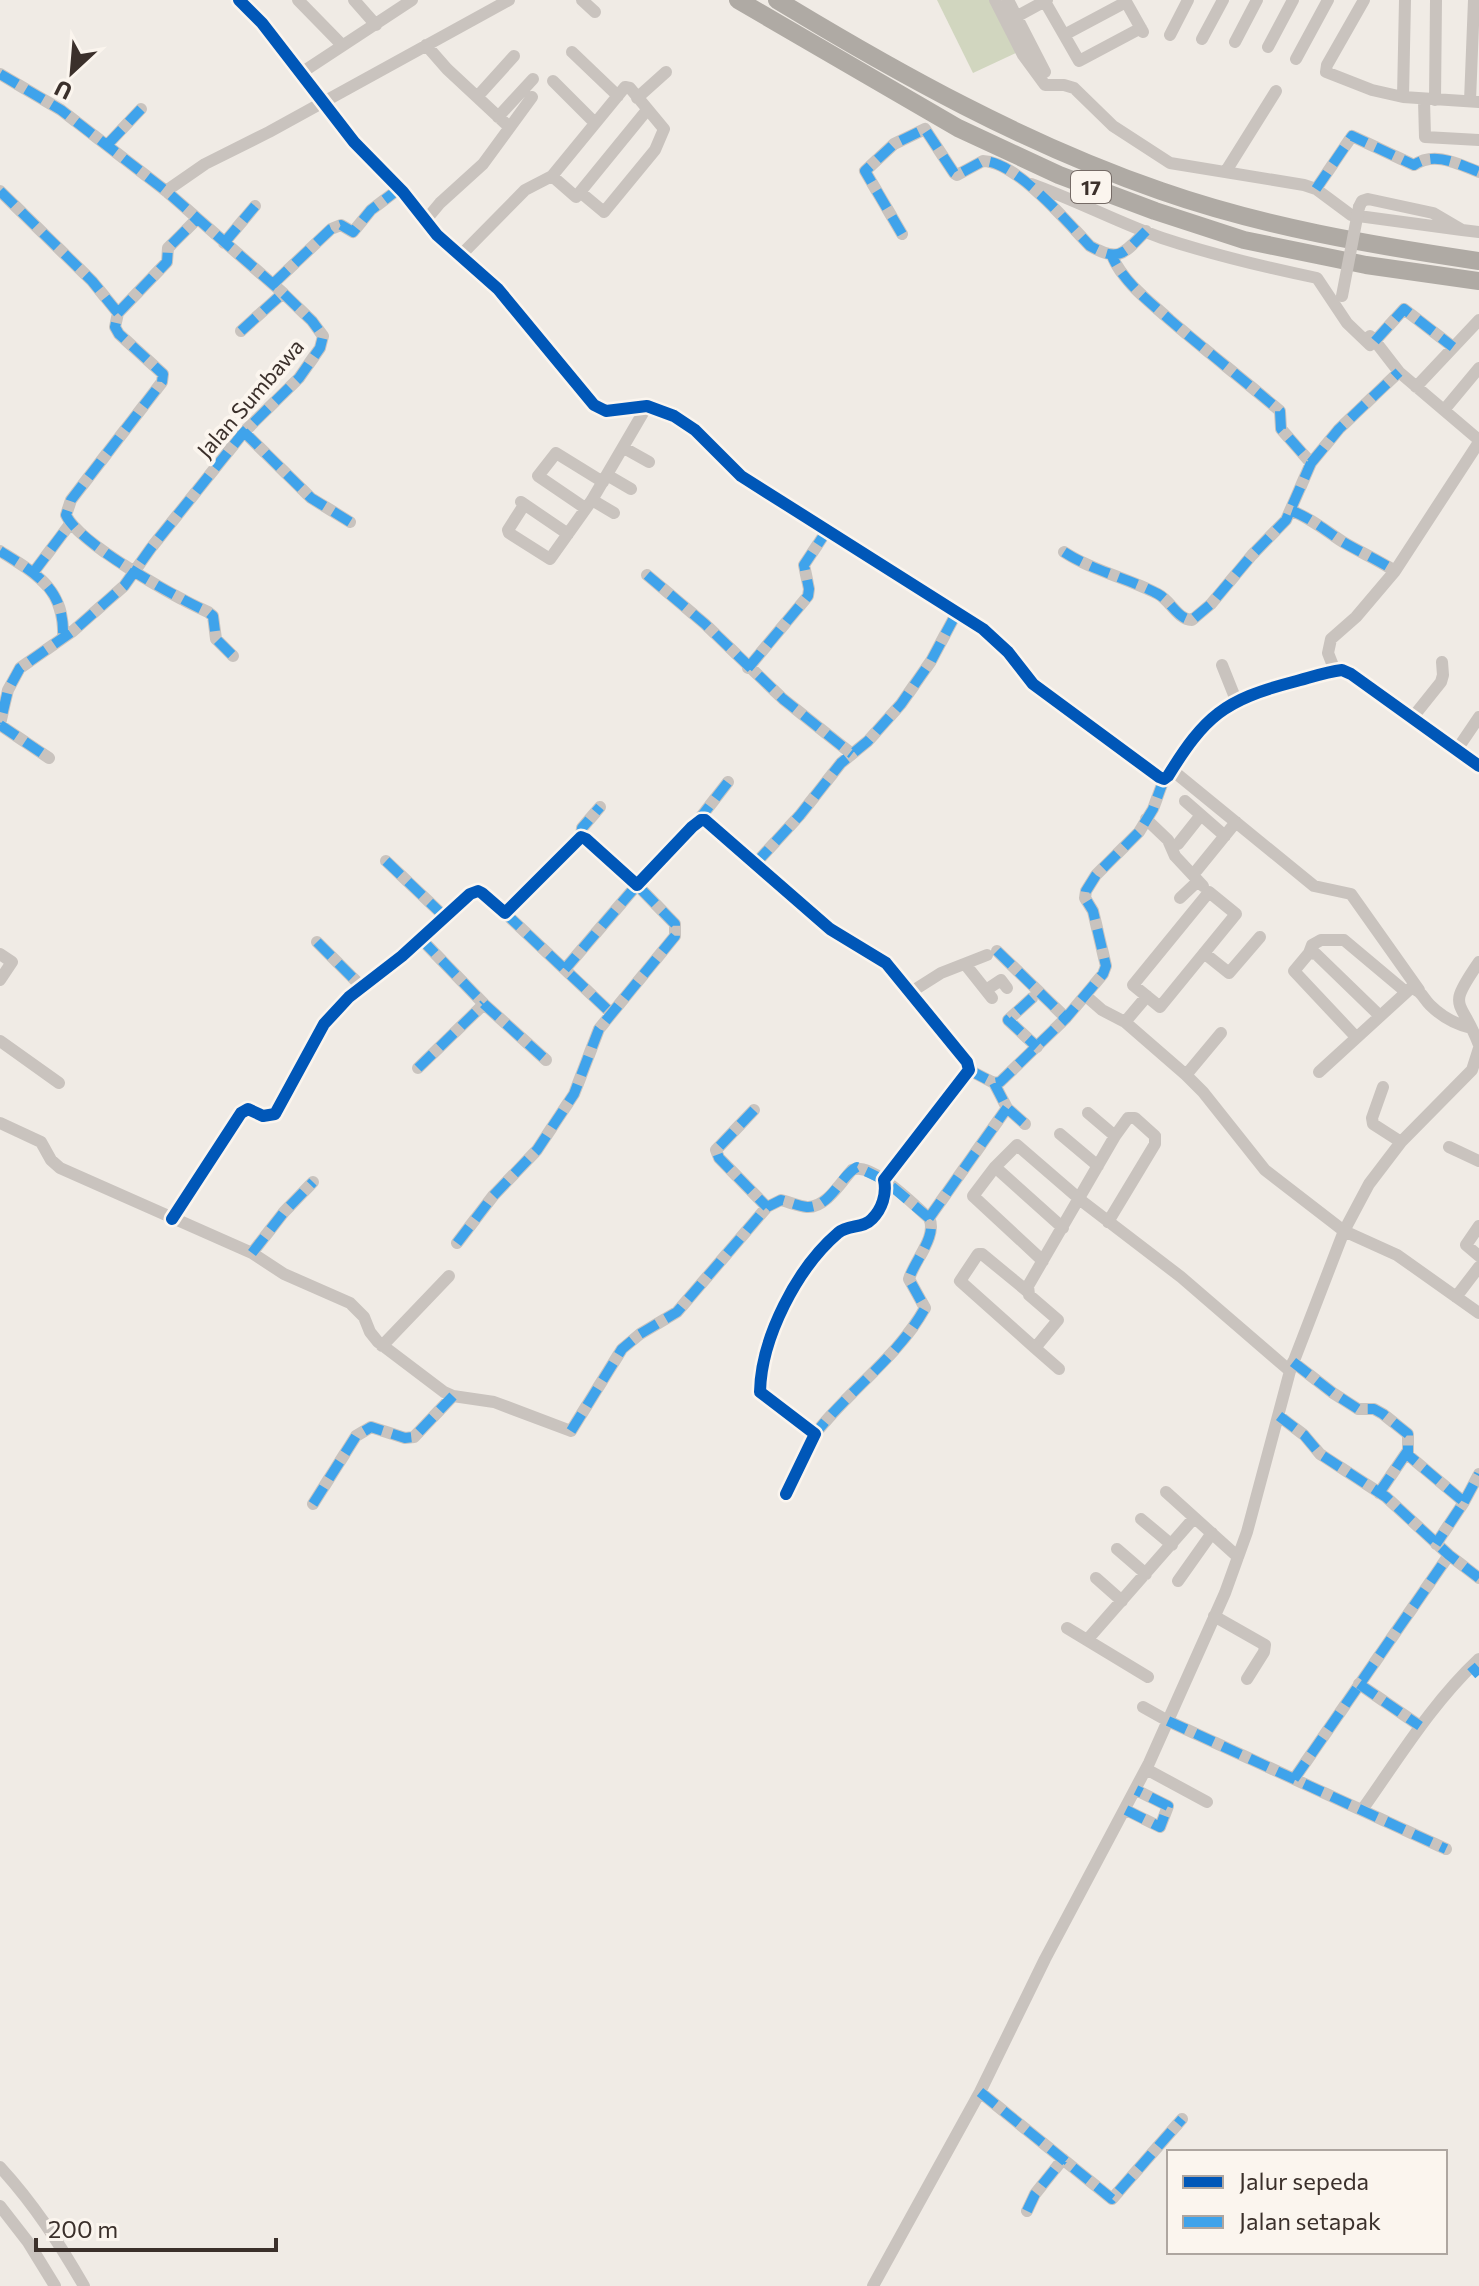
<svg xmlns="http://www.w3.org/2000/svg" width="1479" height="2286" font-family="Commissioner,sans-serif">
<rect width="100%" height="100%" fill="#f0ebe5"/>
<path fill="#d1d6bf" d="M 937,0 L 993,0 L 1018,52 L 973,73 Z"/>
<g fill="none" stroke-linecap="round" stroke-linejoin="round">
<path stroke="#c9c3be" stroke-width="12" d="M 239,0 L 262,23 L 354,142 L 403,192 L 437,235 L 498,289 L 594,405 L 606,411 L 647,406 L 674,416 L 695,430 L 741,476 L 983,629 L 1008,652 L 1033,684 L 1159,777 L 1164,779 L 1168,776 C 1205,716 1224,700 1293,682 C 1309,678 1325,672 1342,670 L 1351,674 L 1479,766
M 298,0 L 342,45
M 354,0 L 376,25
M 582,0 L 595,12
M 995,0 L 1023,55 L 1045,85 L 1064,85 L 1074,88 L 1113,126 L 1170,163 L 1304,185 L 1316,189 L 1351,215 L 1462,230
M 1008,0 L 1045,72
M 1044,0 L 1079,61 L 1141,28
M 1125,0 L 1143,32
M 1364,0 L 1327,65 L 1326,72 L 1372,90 L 1403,97
M 1405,0 L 1403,97 L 1479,102
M 1012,19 L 1047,0
M 1064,35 L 1126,2
M 1170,35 L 1188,0
M 1202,39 L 1223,0
M 1235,42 L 1257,0
M 426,45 L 447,69 L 505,123
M 1268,47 L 1293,0
M 572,52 L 618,96
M 1296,59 L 1328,0
M 301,73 L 412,0
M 0,74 L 61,110 L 166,191 L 283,293 L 312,321 L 323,336 L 320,348 L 299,378 L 244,432 L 151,548 L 124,586 L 73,631 L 20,668 L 8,690 L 0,724
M 553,81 L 595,123
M 477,97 L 514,56
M 637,98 L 666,72
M 1424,100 L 1425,137 L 1479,140
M 1435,100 L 1436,0
M 1470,101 L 1474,0
M 498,117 L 533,79
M 108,144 L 141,109
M 1226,171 L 1276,91
M 552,176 L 576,197 L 647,110
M 1031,184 C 1076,200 1117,222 1162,238 C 1213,255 1264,267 1317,278 L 1347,323 L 1370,345 L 1375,341 L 1399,372 L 1479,440
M 1316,189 L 1352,136 L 1414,165 C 1435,151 1458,164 1479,172
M 0,191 L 92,281 L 118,313 L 115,327 L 119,334 L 163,374 L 162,382 L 71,500 L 66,515 C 79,544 177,598 208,612 L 213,616 L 216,639 L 233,656
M 166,191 L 205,164 L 269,132 L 509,0
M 1359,207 L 1362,201 L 1368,199 L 1433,213 L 1462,230 L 1479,232
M 425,221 L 440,203 L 483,164 L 532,97
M 902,234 L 865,171 L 894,144 L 925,129 L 954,173 L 957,175 L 983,161 C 1017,162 1067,222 1090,246 C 1120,263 1124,253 1146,231
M 224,243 L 255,206
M 461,255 L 525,190 L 552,176 L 625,87 L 630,88 L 664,129 L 655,150 L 604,212 L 580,192
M 273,284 L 331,229 L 341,225 L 353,232 L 371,210 L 400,188
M 118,313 L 167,262 L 168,248 L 197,219
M 241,331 L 283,293
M 1370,336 L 1375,341 L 1404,309 L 1453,347
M 1416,387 L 1479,320
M 1444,410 L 1479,368
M 244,432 L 311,498 L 350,522
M 624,448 L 649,462
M 1311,463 L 1339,429 L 1399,372
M 607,475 L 631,489
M 592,500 L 614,513
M 521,502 L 568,534
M 524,505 L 508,530 L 509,533 L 550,559 L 592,500 L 647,406
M 585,508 L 538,476 L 556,453 L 603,482
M 1292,511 C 1311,518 1326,531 1343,542 C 1360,552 1378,560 1395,571
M 0,551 C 38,575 65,589 63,638
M 1064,552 C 1093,571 1128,578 1158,594 C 1171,601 1177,619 1192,620 L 1211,604 L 1252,555 L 1286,520 L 1311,463 L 1281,429 L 1280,411 C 1244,380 1206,351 1170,320 C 1150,302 1123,282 1112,256
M 33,573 L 70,524
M 647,575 L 705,624 L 783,699 L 852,754
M 1222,665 L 1236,700
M 748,668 L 808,596 L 809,589 L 804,565 L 826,532
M 1335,671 L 1328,653 L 1331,639 L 1356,617 L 1395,571 L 1479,442
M 1413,717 L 1441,682 L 1443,675 L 1442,662
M 0,725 L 49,758
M 1456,751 L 1479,717
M 1172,770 L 1314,886 L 1351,894 L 1419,990
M 1185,801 L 1225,836
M 1146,819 L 1168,840 L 1175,856 L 1203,886
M 697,822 L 728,782
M 581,837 L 582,828 L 600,807
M 1178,844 L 1201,815
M 386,861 L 445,917
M 755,864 L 800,815 L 841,763 L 868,741 L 901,704 L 931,661 L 956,614
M 1197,870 L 1236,822
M 1209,892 L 1236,914 L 1160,1007 L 1133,985 Z
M 1180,898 L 1198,881
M 505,913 L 611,1013
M 421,939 L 484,1004 L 546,1060
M 317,942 L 361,986
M 997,951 L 1066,1018
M 1204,953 L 1229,973 L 1260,937
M 1309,953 L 1312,945 L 1321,940 L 1344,940 L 1406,992
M 0,954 L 12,962 L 0,980
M 1479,962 C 1445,1011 1461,997 1479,1045
M 965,964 L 992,998
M 986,990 L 1001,980 L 1007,988
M 911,992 L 941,973 L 987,955
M 1086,996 L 1102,1010 L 1125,1022 L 1186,1075 L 1203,1092 L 1265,1170 L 1344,1231 L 1397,1255 L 1479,1313
M 1032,998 L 1008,1020 L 1037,1047
M 1125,1022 L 1147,996
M 1356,1037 L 1294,971 L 1309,953 L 1316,954 L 1379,1015
M 0,1041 L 59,1083
M 418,1068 L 484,1004
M 969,1070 L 994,1083 L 1000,1082 L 1066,1018 L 1103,974 L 1106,966 L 1093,911 L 1085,898 L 1086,891 L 1096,875 L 1139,832 L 1153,809 L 1164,779
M 1319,1072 L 1411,988 C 1422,991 1423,998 1430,1005 C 1442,1017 1455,1024 1471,1028
M 1186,1075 L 1221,1033
M 994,1083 L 1007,1108 L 1025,1124
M 1383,1087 L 1372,1118 L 1373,1124 L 1401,1142
M 754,1110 L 716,1150 L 719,1158 L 767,1207
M 1088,1113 L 1115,1136
M 0,1123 L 41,1142 L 51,1160 L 60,1168 L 252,1253 L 284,1274 L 350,1303 L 364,1317 L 370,1332 L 378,1342 L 444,1392 L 453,1396 L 494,1402 L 571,1431 L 622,1349 L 640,1334 L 677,1312 L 767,1207 L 781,1200 C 789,1202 798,1206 807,1207 C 826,1208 841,1182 852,1170 C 871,1161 914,1205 929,1218 C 938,1236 914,1261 909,1279 L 925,1308 C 898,1357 849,1390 815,1434
M 1060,1134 L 1098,1166
M 1449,1147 L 1479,1161
M 995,1167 L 1063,1228
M 929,1218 L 1007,1108
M 172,1219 L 241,1113 L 248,1109 L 263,1116 L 275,1114 L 324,1024 L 349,997 L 402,956 L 470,894 L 478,891 L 482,893 L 505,913 L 581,837 L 586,839 L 637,885 L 692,827 L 701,820 L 705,820 L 830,929 L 886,963 L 967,1062 L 969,1070 L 884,1180 C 887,1194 882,1209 872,1219 C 863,1229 848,1224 838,1233 C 797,1268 761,1338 760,1392 L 815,1434 L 786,1494
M 1479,1226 L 1466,1245 L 1479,1256
M 457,1243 L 493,1196 L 537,1150 L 574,1094 L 599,1029 L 675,936 L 675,924 L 637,885 L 565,969
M 252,1253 L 284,1212 L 313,1182
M 1043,1261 L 973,1196 L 995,1167 L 1017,1145 L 1083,1202 L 1181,1277 L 1290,1371
M 1027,1291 L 982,1254 L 978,1254 L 960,1281 L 1035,1348
M 1456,1297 L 1479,1267
M 382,1346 L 449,1276
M 1293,1362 L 1333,1393 L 1358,1409 L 1374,1409 L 1383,1414 L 1408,1434 L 1408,1455 L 1464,1502 L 1436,1544
M 1059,1369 L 1035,1348 L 1058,1320 L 1029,1295 L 1028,1286 L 1115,1136 L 1128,1118 L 1135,1118 L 1155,1136 L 1155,1144 L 1108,1222
M 1279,1416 L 1304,1435 L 1320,1454 L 1386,1497 L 1449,1555 L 1479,1578
M 1166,1492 L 1238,1557
M 1379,1493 L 1407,1452
M 1464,1502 L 1479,1474
M 313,1504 L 356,1436 L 371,1427 L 405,1438 L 414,1437 L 453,1396
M 1141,1519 L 1172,1545
M 1117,1549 L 1146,1574
M 1096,1578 L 1122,1601
M 1178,1581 L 1212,1533
M 1214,1616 L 1265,1645 L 1264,1652 L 1247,1679
M 1067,1628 L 1148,1677
M 1087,1640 L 1194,1518
M 1359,1684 L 1420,1726
M 1143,1707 L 1168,1721 L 1446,1849
M 1146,1769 L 1207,1802
M 1294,1779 L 1449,1555
M 1126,1810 L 1160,1827 L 1168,1806 L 1136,1790
M 1362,1810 C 1399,1758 1432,1703 1479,1659
M 980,2092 L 1112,2199 L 1182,2119
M 0,2167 C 34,2204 59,2243 84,2286
M 0,2206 L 28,2242 L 55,2286
M 1027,2211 L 1035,2194 L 1063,2159
M 873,2286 L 980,2092 L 1045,1959 L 1149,1763 L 1225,1593 L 1247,1532 L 1290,1371 L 1344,1231 L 1369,1184 L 1401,1142 L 1472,1070 L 1479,1048"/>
<path stroke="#afaaa4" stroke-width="18" d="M 738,0 L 958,128 L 1059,175 L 1155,211 L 1244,240 L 1366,265 L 1479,281
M 777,0 C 899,74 1025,144 1161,191 C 1264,227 1371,245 1479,261"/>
<path stroke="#c9c3be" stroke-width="12" d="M 1342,296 L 1359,207"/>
<path stroke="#3fa3eb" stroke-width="10" stroke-dasharray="20 10" stroke-linecap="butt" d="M 0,74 L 61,110 L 166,191 L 283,293 L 312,321 L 323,336 L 320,348 L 299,378 L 244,432 L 151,548 L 124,586 L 73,631 L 20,668 L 8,690 L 0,724
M 108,144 L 141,109
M 1316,189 L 1352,136 L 1414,165 C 1435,151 1458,164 1479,172
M 0,191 L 92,281 L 118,313 L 115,327 L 119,334 L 163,374 L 162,382 L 71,500 L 66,515 C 79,544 177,598 208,612 L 213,616 L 216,639 L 233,656
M 902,234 L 865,171 L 894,144 L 925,129 L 954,173 L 957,175 L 983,161 C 1017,162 1067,222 1090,246 C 1120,263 1124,253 1146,231
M 224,243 L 255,206
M 273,284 L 331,229 L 341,225 L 353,232 L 371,210 L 400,188
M 118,313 L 167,262 L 168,248 L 197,219
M 241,331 L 283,293
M 1375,341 L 1404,309 L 1453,347
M 244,432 L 311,498 L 350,522
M 1311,463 L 1339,429 L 1399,372
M 1292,511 C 1311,518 1326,531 1343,542 C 1360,552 1378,560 1395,571
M 0,551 C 38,575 65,589 63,638
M 1064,552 C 1093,571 1128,578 1158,594 C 1171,601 1177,619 1192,620 L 1211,604 L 1252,555 L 1286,520 L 1311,463 L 1281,429 L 1280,411 C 1244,380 1206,351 1170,320 C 1150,302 1123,282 1112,256
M 33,573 L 70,524
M 647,575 L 705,624 L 783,699 L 852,754
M 748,668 L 808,596 L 809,589 L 804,565 L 826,532
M 0,725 L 49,758
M 697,822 L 728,782
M 581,837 L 582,828 L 600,807
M 386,861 L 445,917
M 755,864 L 800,815 L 841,763 L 868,741 L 901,704 L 931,661 L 956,614
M 505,913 L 611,1013
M 421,939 L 484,1004 L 546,1060
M 317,942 L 361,986
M 997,951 L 1066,1018
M 1032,998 L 1008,1020 L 1037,1047
M 418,1068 L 484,1004
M 969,1070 L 994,1083 L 1000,1082 L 1066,1018 L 1103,974 L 1106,966 L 1093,911 L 1085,898 L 1086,891 L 1096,875 L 1139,832 L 1153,809 L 1164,779
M 994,1083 L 1007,1108 L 1025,1124
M 754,1110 L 716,1150 L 719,1158 L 767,1207
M 929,1218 L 1007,1108
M 457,1243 L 493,1196 L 537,1150 L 574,1094 L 599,1029 L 675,936 L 675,924 L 637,885 L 565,969
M 252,1253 L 284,1212 L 313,1182
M 1293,1362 L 1333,1393 L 1358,1409 L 1374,1409 L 1383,1414 L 1408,1434 L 1408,1455 L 1464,1502 L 1436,1544
M 1279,1416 L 1304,1435 L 1320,1454 L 1386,1497 L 1449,1555 L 1479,1578
M 571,1431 L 622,1349 L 640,1334 L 677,1312 L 767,1207 L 781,1200 C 789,1202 798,1206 807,1207 C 830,1208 840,1176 857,1167 L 884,1180 L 929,1218 C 938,1236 914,1261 909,1279 L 925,1308 C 898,1357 849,1390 815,1434
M 1379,1493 L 1407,1452
M 1464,1502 L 1479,1474
M 313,1504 L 356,1436 L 371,1427 L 405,1438 L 414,1437 L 453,1396
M 1471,1666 L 1479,1675
M 1359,1684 L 1420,1726
M 1168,1721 L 1446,1849
M 1294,1779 L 1449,1555
M 1126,1810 L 1160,1827 L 1168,1806 L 1136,1790
M 980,2092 L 1112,2199 L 1182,2119
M 1027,2211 L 1035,2194 L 1063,2159"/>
<g stroke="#fbf5ee" stroke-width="17">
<path id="cycleway" d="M 239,0 L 262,23 L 354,142 L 403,192 L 437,235 L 498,289 L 594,405 L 606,411 L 647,406 L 674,416 L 695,430 L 741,476 L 983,629 L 1008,652 L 1033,684 L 1159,777 L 1164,779 L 1168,776 C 1205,716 1224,700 1293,682 C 1309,678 1325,672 1342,670 L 1351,674 L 1479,766
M 172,1219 L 241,1113 L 248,1109 L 263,1116 L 275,1114 L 324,1024 L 349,997 L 402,956 L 470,894 L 478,891 L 482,893 L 505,913 L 581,837 L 586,839 L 637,885 L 692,827 L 701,820 L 705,820 L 830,929 L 886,963 L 967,1062 L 969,1070 L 884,1180 C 887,1194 882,1209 872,1219 C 863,1229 848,1224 838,1233 C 797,1268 761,1338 760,1392 L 815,1434 L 786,1494"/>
</g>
<use href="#cycleway" stroke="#0057b8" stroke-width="12"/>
</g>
<g text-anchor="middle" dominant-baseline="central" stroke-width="8" stroke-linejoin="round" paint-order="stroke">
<rect fill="#fbf5ee" stroke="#756b66" stroke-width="2" x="1071" y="171" width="40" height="32" rx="6"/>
<g font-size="20" font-weight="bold" fill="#3b302b">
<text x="1091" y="187">17</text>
</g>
<g font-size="22" fill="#3b302b" stroke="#fbf5ee">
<text transform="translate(250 398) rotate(-49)">Jalan Sumbawa</text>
</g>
</g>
<rect x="1167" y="2150" width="280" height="104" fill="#fbf5ee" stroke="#aea6a0" stroke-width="2"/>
<rect x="1183" y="2176" width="40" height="12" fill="#0057b8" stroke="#aea6a0" stroke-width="2"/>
<text x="1239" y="2190" font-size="24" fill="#3b302b">Jalur sepeda</text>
<rect x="1183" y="2216" width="40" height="12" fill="#3fa3eb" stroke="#aea6a0" stroke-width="2"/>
<text x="1239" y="2230" font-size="24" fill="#3b302b">Jalan setapak</text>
<g transform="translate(72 72) rotate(206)" stroke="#fbf5ee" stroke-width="6" paint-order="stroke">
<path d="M0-6L14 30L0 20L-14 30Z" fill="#3b302b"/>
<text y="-12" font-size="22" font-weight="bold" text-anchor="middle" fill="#3b302b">U</text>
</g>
<path d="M36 2238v12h240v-12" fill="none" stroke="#3b302b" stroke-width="4"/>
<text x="48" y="2238" font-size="24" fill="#3b302b" stroke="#fbf5ee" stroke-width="6" paint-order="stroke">200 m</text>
</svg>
